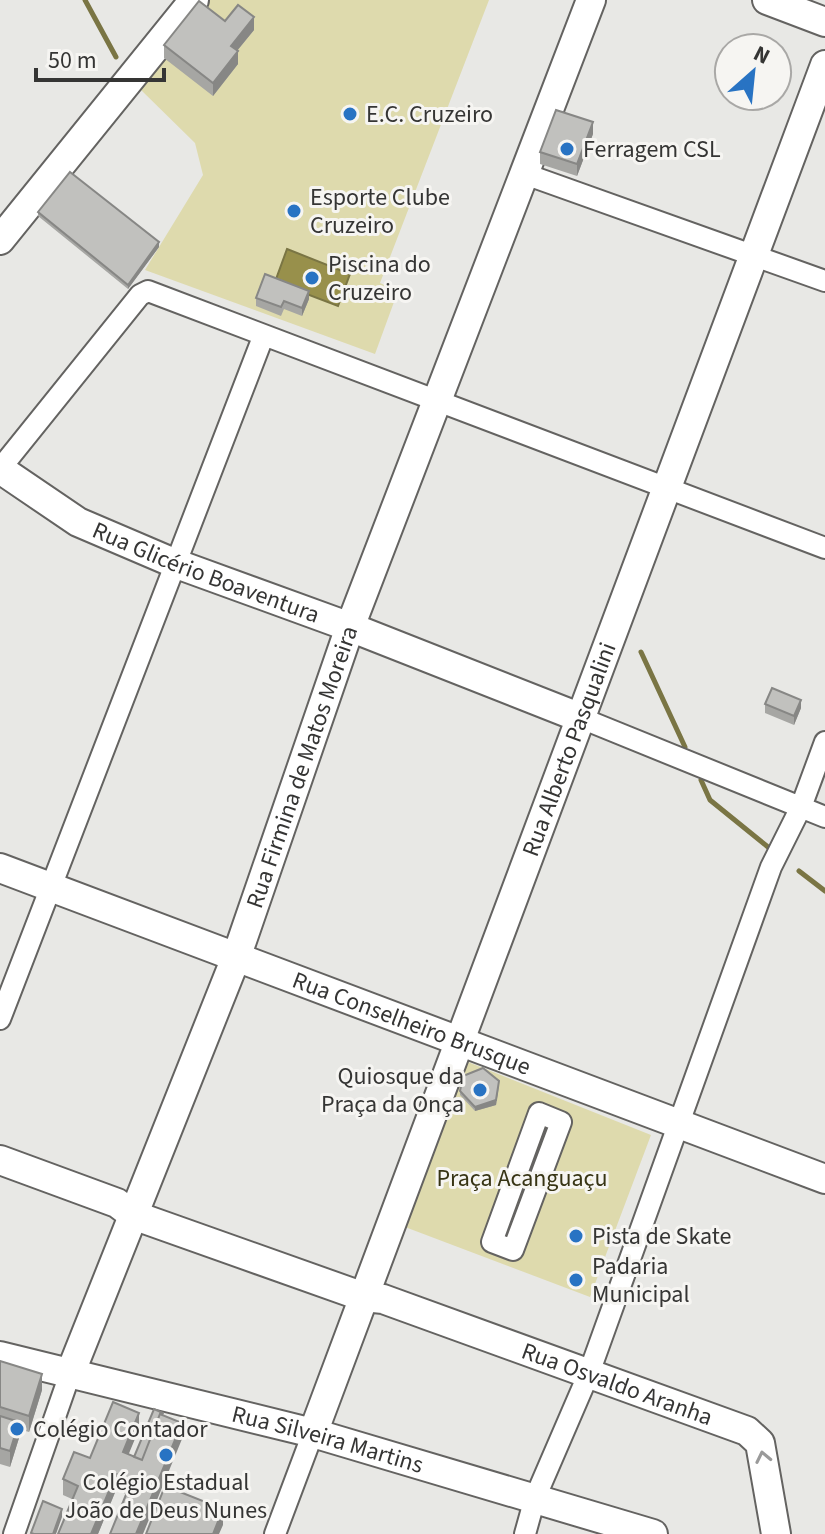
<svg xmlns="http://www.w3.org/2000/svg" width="825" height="1534" font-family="'Source Sans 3',sans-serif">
<rect width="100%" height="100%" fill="#e8e8e5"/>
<path fill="#dedaad" d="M 209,0 L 489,0 L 380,283 L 398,291 L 375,354 L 145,270 L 203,175 L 195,143 L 140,89 Z
M 468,1062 L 651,1135 L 590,1297 L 405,1227 Z"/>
<path fill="#98904b" stroke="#7a7544" stroke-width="2" d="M 287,249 L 350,274 L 338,306 L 275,282 Z"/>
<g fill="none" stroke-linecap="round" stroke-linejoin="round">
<path stroke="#7a7544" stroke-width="5" d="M 85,0 L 116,57
M 641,652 L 685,747
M 701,780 L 710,800 L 768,847
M 799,871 L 825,891"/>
<g stroke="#646361" stroke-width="24">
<path id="street" d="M 525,174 L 825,281
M 0,469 L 140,295 L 148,291 L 825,548
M 581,718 L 825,817
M 0,1019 L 263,337
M 539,1113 L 561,1122 L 513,1250 L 492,1242 Z
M 14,1534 L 70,1374
M 275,1534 L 313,1433
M 525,1534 L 535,1498 L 589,1373 L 771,867 L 801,807 L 825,742"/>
</g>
<g stroke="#646361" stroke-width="32">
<g id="secondary">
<path d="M 767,0 L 825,22"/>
<path d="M 0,240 L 194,0"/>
<path id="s1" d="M 0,469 L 78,522 L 174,563 L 350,627 L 581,718"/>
<path id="s2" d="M 0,868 L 825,1179"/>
<path id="s3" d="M 0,1160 L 117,1203 L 133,1215 L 364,1297 L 383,1299 L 747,1431 L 760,1443 L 776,1534"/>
<path id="s4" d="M 0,1356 L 313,1433 L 653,1534"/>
<path id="s5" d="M 70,1374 L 237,955 L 350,627 L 591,0"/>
<path id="s6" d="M 313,1433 L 825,65"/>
</g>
</g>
<path stroke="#878785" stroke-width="3" stroke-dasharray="8 4" stroke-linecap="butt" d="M 559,1181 L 567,1184"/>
<use href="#street" stroke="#fff" stroke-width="20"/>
<use href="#secondary" stroke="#fff" stroke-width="28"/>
</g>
<path fill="#a6a6a3" d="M 225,21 L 254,30 L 237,51 L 238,64 L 213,96 L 164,58 L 164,45 Z
M 593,134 L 577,176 L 540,164 L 540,152 Z
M 38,212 L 159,247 L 128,289 L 38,216 Z
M 256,298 L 309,299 L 302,316 L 284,309 L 281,316 L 256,306 Z
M 765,704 L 801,708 L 794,725 L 765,713 Z
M 499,1086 L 496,1105 L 475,1111 L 460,1095 L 460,1091 Z
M 0,1361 L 42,1390 L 29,1432 L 19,1429 L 19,1438 L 10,1467 L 0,1464 Z
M 163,1415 L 182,1439 L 126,1494 L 116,1490 L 98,1534 L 58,1534 L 72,1499 L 63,1495 L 63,1479 L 90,1458 L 139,1429 L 128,1454 L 134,1457 Z"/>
<path fill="#878785" d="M 254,17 L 254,30 L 231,58 L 231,46 Z
M 238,51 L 238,64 L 213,96 L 213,83 Z
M 593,122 L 593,134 L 577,176 L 577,164 Z
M 159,242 L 159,247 L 128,289 L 128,285 Z
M 309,291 L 309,299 L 302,316 L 302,308 Z
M 801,700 L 801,708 L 794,725 L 794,716 Z
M 499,1081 L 496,1105 L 475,1111 L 475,1107 Z
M 42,1374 L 42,1390 L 29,1432 L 29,1416 Z
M 139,1413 L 139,1429 L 123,1468 L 123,1452 Z
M 19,1422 L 19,1438 L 10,1467 L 10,1451 Z
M 182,1423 L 182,1439 L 143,1534 L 136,1534 Z
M 116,1474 L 116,1490 L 98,1534 L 91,1534 Z
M 62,1509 L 62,1517 L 56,1534 L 53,1534 Z
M 223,1509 L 223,1525 L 219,1534 L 213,1534 Z"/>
<path fill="#c1c1be" stroke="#878785" stroke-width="2" d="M 199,1 L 225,21 L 238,5 L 254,17 L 231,46 L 238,51 L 213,83 L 164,45 Z
M 556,110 L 593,122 L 577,164 L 540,152 Z
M 70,172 L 159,242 L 128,285 L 38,212 Z
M 265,274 L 309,291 L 302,308 L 284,301 L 281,307 L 256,298 Z
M 772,688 L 801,700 L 794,716 L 765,704 Z
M 483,1068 L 499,1081 L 496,1100 L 475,1107 L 460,1091 L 463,1076 Z
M 0,1361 L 42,1374 L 29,1416 L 0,1407 Z
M 113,1402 L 139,1413 L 123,1452 L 142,1460 L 160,1414 L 182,1423 L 136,1534 L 110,1534 L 132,1480 L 116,1474 L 91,1534 L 58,1534 L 78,1486 L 63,1479 L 74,1452 L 90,1458 Z
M 154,1409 L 163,1413 L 162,1415 L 160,1414 L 142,1460 L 134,1457 Z
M 0,1416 L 19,1422 L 10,1451 L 0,1448 Z
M 165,1486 L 223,1509 L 213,1534 L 146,1534 Z
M 43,1501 L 62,1509 L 53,1534 L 34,1534 L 31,1533 Z"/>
<defs><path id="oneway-chevron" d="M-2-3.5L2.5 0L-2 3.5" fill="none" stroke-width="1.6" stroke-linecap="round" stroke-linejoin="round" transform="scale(2)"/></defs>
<use stroke="#9a9a9a" href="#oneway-chevron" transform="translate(763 1457) rotate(-102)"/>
<g fill="#2873c3" stroke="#f6f5f2" stroke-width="3">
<circle cx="350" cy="114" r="8"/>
<circle cx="567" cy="149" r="8"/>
<circle cx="294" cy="211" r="8"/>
<circle cx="312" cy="278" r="8"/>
<circle cx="480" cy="1090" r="8"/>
<circle cx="576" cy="1236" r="8"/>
<circle cx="576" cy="1280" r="8"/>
<circle cx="17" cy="1429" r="8"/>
<circle cx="166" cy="1455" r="8"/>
</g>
<g text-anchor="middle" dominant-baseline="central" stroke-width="6" stroke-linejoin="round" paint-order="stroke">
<g font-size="24" fill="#353534" stroke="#f6f5f2" text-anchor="start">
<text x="366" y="114">E.C. Cruzeiro</text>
<text x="583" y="149">Ferragem CSL</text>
<text x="310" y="197">Esporte Clube<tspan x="310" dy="28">Cruzeiro</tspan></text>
<text x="328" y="264">Piscina do<tspan x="328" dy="28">Cruzeiro</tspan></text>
<text x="464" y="1076" text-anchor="end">Quiosque da<tspan x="464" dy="28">Praça da Onça</tspan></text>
<text x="592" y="1236">Pista de Skate</text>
<text x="592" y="1266">Padaria<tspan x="592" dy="28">Municipal</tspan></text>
<text x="33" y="1429">Colégio Contador</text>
<text x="166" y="1482" text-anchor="middle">Colégio Estadual<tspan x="166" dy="28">João de Deus Nunes</tspan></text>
</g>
<g font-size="24" fill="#353534" stroke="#f6f5f2">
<text stroke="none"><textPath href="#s1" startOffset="232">Rua Glicério Boaventura</textPath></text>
<text stroke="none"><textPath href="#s6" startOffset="730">Rua Alberto Pasqualini</textPath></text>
<text stroke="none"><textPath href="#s5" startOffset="650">Rua Firmina de Matos Moreira</textPath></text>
<text stroke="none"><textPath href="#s2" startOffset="440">Rua Conselheiro Brusque</textPath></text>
<text stroke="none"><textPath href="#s3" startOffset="658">Rua Osvaldo Aranha</textPath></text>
<text stroke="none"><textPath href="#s4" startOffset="338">Rua Silveira Martins</textPath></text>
</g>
<g font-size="24" fill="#373414" stroke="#f6f5f2">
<text x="522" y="1178">Praça Acanguaçu</text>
</g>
</g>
<g transform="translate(753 72) rotate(27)"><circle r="38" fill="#f6f5f2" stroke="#a9a8a6" stroke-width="2"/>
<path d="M0-6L14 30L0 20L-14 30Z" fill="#2873c3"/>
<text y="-12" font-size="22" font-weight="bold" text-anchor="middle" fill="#353534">N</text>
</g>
<path d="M36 68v12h128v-12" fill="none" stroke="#353534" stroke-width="4"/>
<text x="48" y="68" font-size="24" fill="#353534" stroke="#f6f5f2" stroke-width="6" paint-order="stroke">50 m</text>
</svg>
